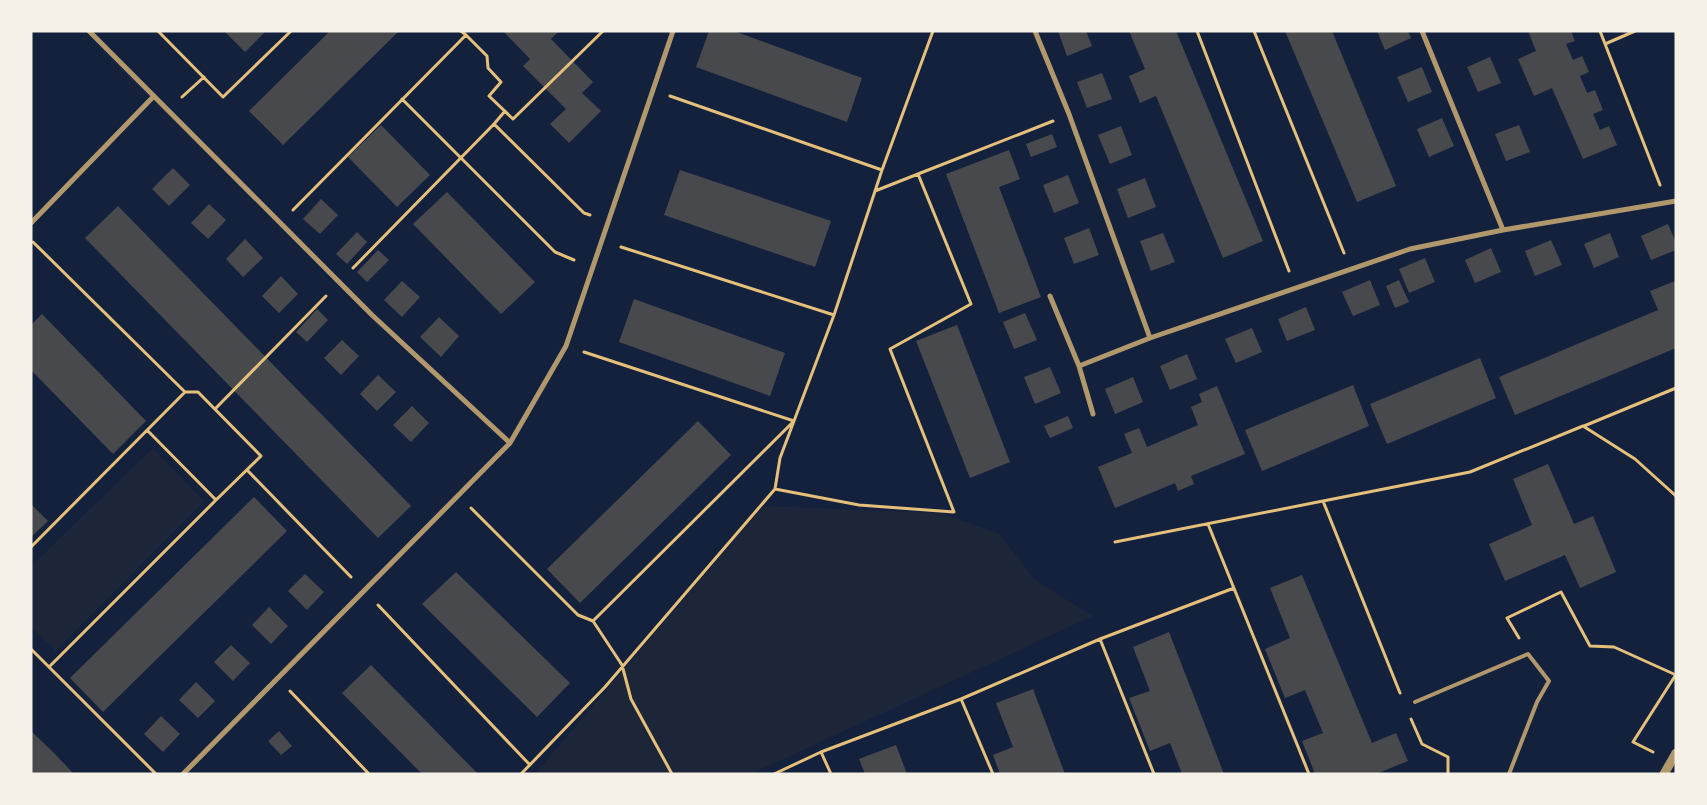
<svg xmlns="http://www.w3.org/2000/svg" width="1707" height="805" font-family="Karla,sans-serif">
<rect width="100%" height="100%" fill="#14213d"/>
<path fill="#1d2539" d="M 153,448 L 204,501 L 56,651 L 31,627 L 31,566 Z
M 763,506 L 939,513 L 1000,534 L 1035,580 L 1093,616 L 751,774 L 535,774 Z"/>
<path fill="#48494c" d="M 224,31 L 266,31 L 245,52 Z
M 330,31 L 399,31 L 283,145 L 249,111 Z
M 503,31 L 559,31 L 551,39 L 593,82 L 582,93 L 601,111 L 569,143 L 550,124 L 566,109 L 523,66 L 530,59 Z
M 709,31 L 734,31 L 862,78 L 847,122 L 696,67 Z
M 1058,31 L 1086,31 L 1092,46 L 1067,56 Z
M 1129,31 L 1176,31 L 1263,241 L 1223,258 L 1156,96 L 1140,103 L 1129,76 L 1145,69 Z
M 1285,31 L 1332,31 L 1396,186 L 1357,202 Z
M 1377,31 L 1408,31 L 1411,38 L 1385,50 Z
M 1528,31 L 1571,31 L 1575,41 L 1566,44 L 1573,60 L 1582,56 L 1589,72 L 1580,76 L 1587,93 L 1595,90 L 1603,110 L 1593,114 L 1600,130 L 1609,126 L 1617,145 L 1583,159 L 1552,88 L 1534,96 L 1518,59 L 1536,51 Z
M 1490,57 L 1501,83 L 1478,92 L 1467,67 Z
M 1422,67 L 1432,92 L 1408,102 L 1397,77 Z
M 1102,73 L 1112,99 L 1087,108 L 1077,82 Z
M 1442,118 L 1454,146 L 1429,157 L 1417,129 Z
M 381,125 L 430,175 L 397,207 L 348,157 Z
M 1519,125 L 1530,152 L 1506,161 L 1495,134 Z
M 1121,126 L 1132,155 L 1110,164 L 1098,135 Z
M 1052,134 L 1057,147 L 1031,157 L 1026,144 Z
M 1009,150 L 1020,179 L 999,187 L 1041,297 L 999,313 L 946,174 Z
M 173,168 L 190,185 L 169,206 L 152,189 Z
M 680,170 L 831,221 L 815,267 L 664,215 Z
M 1068,175 L 1079,203 L 1054,213 L 1043,185 Z
M 1145,178 L 1156,207 L 1128,218 L 1117,189 Z
M 447,192 L 535,282 L 501,314 L 413,224 Z
M 321,199 L 338,215 L 320,234 L 303,219 Z
M 209,204 L 226,220 L 208,239 L 191,223 Z
M 118,206 L 411,506 L 378,538 L 85,238 Z
M 1668,224 L 1676,243 L 1676,250 L 1651,260 L 1641,236 Z
M 1089,228 L 1099,255 L 1074,264 L 1064,238 Z
M 357,232 L 367,242 L 347,264 L 336,254 Z
M 1163,233 L 1175,262 L 1151,271 L 1140,241 Z
M 1610,233 L 1619,257 L 1594,268 L 1584,244 Z
M 245,239 L 263,258 L 243,277 L 226,259 Z
M 1551,240 L 1562,265 L 1535,276 L 1525,251 Z
M 1491,248 L 1501,272 L 1475,283 L 1465,260 Z
M 378,250 L 389,260 L 367,282 L 357,272 Z
M 1425,258 L 1435,282 L 1409,293 L 1399,269 Z
M 281,276 L 298,294 L 279,313 L 262,296 Z
M 1370,280 L 1380,305 L 1353,316 L 1342,292 Z
M 1399,280 L 1409,302 L 1395,308 L 1386,286 Z
M 402,281 L 420,297 L 402,317 L 384,300 Z
M 1675,281 L 1676,348 L 1515,415 L 1499,377 L 1658,310 L 1650,291 Z
M 634,299 L 785,353 L 770,396 L 619,342 Z
M 1306,307 L 1315,330 L 1287,341 L 1278,319 Z
M 317,309 L 328,320 L 307,342 L 296,332 Z
M 1025,313 L 1037,340 L 1014,349 L 1003,322 Z
M 42,314 L 146,421 L 113,454 L 31,370 L 31,325 Z
M 439,317 L 459,336 L 441,357 L 420,337 Z
M 957,325 L 1010,462 L 970,478 L 916,341 Z
M 1252,328 L 1262,352 L 1236,363 L 1225,339 Z
M 342,340 L 359,356 L 341,375 L 324,358 Z
M 1187,354 L 1197,379 L 1170,390 L 1160,366 Z
M 1480,358 L 1496,398 L 1387,444 L 1370,404 Z
M 1050,367 L 1061,393 L 1035,404 L 1024,377 Z
M 378,375 L 396,392 L 377,411 L 360,394 Z
M 1133,377 L 1143,402 L 1115,414 L 1105,389 Z
M 1353,385 L 1369,426 L 1262,471 L 1245,430 Z
M 1217,386 L 1245,454 L 1191,476 L 1194,484 L 1178,491 L 1175,483 L 1115,508 L 1098,467 L 1132,453 L 1124,434 L 1139,428 L 1147,447 L 1198,425 L 1191,407 L 1202,402 L 1199,394 Z
M 412,406 L 429,423 L 411,442 L 393,425 Z
M 1068,416 L 1073,428 L 1050,438 L 1044,426 Z
M 698,421 L 731,455 L 580,603 L 547,569 Z
M 1548,464 L 1574,524 L 1593,516 L 1616,572 L 1580,588 L 1565,555 L 1505,581 L 1489,544 L 1532,525 L 1513,479 Z
M 254,497 L 287,531 L 103,712 L 70,678 Z
M 31,504 L 48,521 L 31,537 Z
M 456,572 L 570,683 L 537,717 L 422,604 Z
M 305,574 L 324,592 L 307,610 L 288,591 Z
M 1302,575 L 1372,743 L 1396,733 L 1408,761 L 1376,774 L 1315,774 L 1302,741 L 1323,733 L 1305,690 L 1285,698 L 1265,649 L 1290,638 L 1270,588 Z
M 269,607 L 288,626 L 271,644 L 252,625 Z
M 1169,632 L 1224,774 L 1182,774 L 1170,743 L 1150,751 L 1129,698 L 1150,691 L 1133,647 Z
M 231,645 L 250,663 L 233,681 L 214,662 Z
M 371,665 L 478,774 L 422,774 L 342,693 Z
M 196,682 L 215,701 L 198,718 L 179,700 Z
M 1033,689 L 1065,774 L 1000,774 L 993,755 L 1013,747 L 996,703 Z
M 161,716 L 180,734 L 163,752 L 144,734 Z
M 31,731 L 52,751 L 74,774 L 31,774 Z
M 279,731 L 292,746 L 281,755 L 268,741 Z
M 896,745 L 907,774 L 865,774 L 859,759 Z"/>
<g fill="none" stroke-linecap="round" stroke-linejoin="round">
<path stroke="#e5c07b" stroke-width="3" d="M 158,31 L 223,97 L 291,31
M 1197,31 L 1289,271
M 1254,31 L 1344,253
M 1600,31 L 1660,185
M 465,34 L 487,56 L 488,68 L 501,82 L 489,96 L 513,119 L 603,31
M 1605,44 L 1635,31
M 670,96 L 882,170
M 182,97 L 204,77
M 402,99 L 555,252 L 574,260
M 505,111 L 494,124 L 584,213 L 590,215
M 918,174 L 1053,121
M 293,210 L 466,35 L 461,31
M 621,247 L 834,315
M 353,268 L 494,124
M 584,352 L 794,421 L 593,621 L 622,665 L 631,699 L 672,774
M 215,409 L 326,296
M 1584,426 L 1676,388
M 147,430 L 216,500 L 261,456 L 198,392 L 185,392
M 247,470 L 351,577
M 775,489 L 859,505 L 954,512 L 890,349 L 971,304 L 918,174 L 875,191
M 471,508 L 578,615 L 593,621
M 1208,524 L 1309,774
M 1115,542 L 1323,501
M 31,547 L 185,392 L 33,242
M 378,605 L 530,765
M 1519,638 L 1507,618 L 1561,592 L 1590,646 L 1614,647 L 1676,675
M 1100,639 L 1154,774
M 31,649 L 49,667 L 216,500
M 49,667 L 156,774
M 290,691 L 369,774
M 1400,693 L 1323,501 L 1470,472 L 1583,426 L 1635,459 L 1676,496
M 961,699 L 993,774
M 1411,719 L 1422,744 L 1448,757 L 1448,774
M 821,752 L 831,774
M 1653,752 L 1633,742 L 1675,676
M 521,774 L 605,687 L 775,489 L 780,458 L 834,315 L 882,170 L 933,31
M 774,774 L 821,752 L 961,699 L 1100,639 L 1234,588"/>
<path stroke="#b1986c" stroke-width="4" d="M 1415,702 L 1528,654 L 1549,681 L 1537,702 L 1509,774"/>
<path stroke="#b1986c" stroke-width="5" d="M 89,31 L 372,315 L 510,443
M 1035,31 L 1069,114 L 1150,338
M 1422,31 L 1503,230
M 31,223 L 154,96
M 1050,296 L 1079,366 L 1093,414
M 1079,366 L 1150,338 L 1410,249 L 1503,230 L 1676,201
M 183,774 L 510,443 L 566,346 L 673,31"/>
<path stroke="#b1986c" stroke-width="9" d="M 1664,774 L 1676,753"/>
</g>
<rect width="1707" height="805" fill="none" stroke="#f6f1e7" stroke-width="65"/>
</svg>
